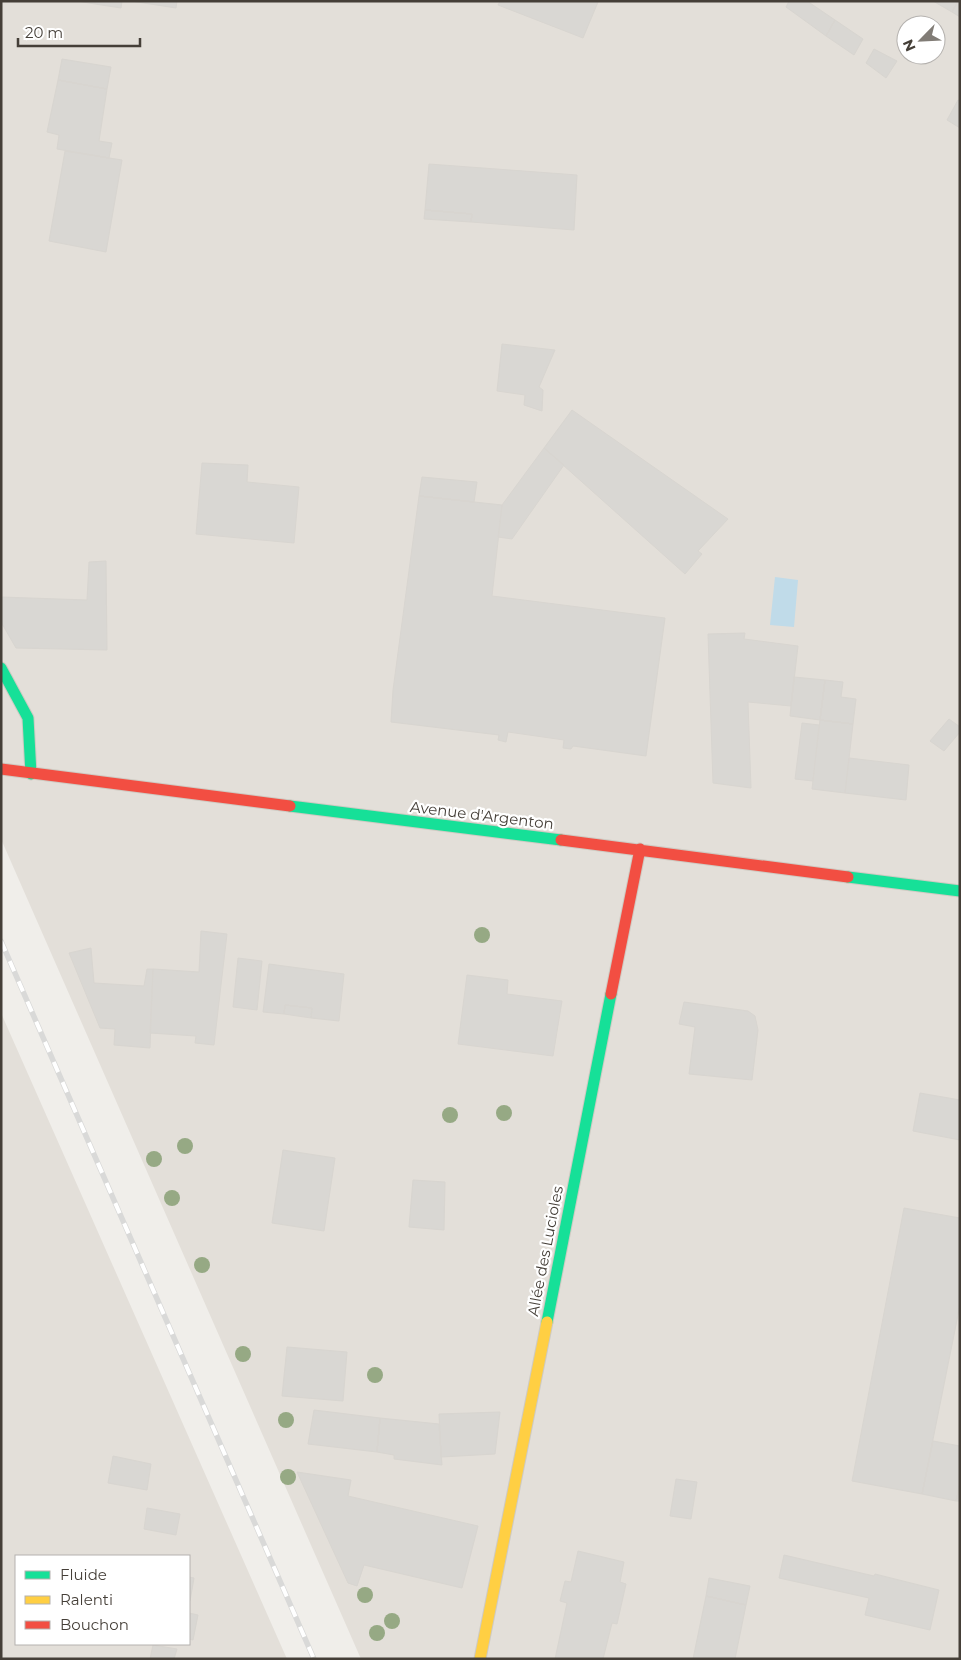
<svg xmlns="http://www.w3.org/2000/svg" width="961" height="1660" font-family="Montserrat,sans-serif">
<rect width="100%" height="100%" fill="#f0eeea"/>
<path fill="#e3dfd9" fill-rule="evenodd" d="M 1,1 L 960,1 L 960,1659 L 361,1659 L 1,839 ZM 906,25 L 936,25 L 936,55 L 906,55 Z
M 1,1013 L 287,1659 L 1,1659 ZM 16,1556 L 189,1556 L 189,1644 L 16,1644 Z"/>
<path fill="#c0dbe9" d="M 775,577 L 798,580 L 794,627 L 770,625 Z"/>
<path fill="#d9d7d3" stroke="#d8d5d0" d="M 77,1 L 95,1 L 95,4 Z
M 95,1 L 122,1 L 121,8 L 95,4 Z
M 131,1 L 177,1 L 176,8 Z
M 500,1 L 595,1 L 598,2 L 583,38 L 498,5 Z
M 789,1 L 807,1 L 835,20 L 826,36 L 786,7 Z
M 933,1 L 958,1 L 952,12 Z
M 958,1 L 960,1 L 960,17 L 952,12 Z
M 835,20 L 863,39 L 854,55 L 826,36 Z
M 874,49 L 897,61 L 886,78 L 866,63 Z
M 62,59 L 111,67 L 107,89 L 58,80 Z
M 58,80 L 107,89 L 99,141 L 112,143 L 109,158 L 57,149 L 59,135 L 47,132 Z
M 958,100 L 960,101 L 960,128 L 947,120 Z
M 65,151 L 122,160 L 106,252 L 49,241 Z
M 429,164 L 577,175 L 574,230 L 471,222 L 472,214 L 425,210 Z
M 425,210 L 472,214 L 471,222 L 424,219 Z
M 502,344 L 555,350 L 539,387 L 543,390 L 542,411 L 524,405 L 525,395 L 497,391 Z
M 572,410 L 728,519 L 698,551 L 702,554 L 685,574 L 544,448 Z
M 544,448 L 564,465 L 512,539 L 498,537 L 502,505 Z
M 202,463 L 248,465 L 247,482 L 299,487 L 294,543 L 196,534 Z
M 422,477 L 477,482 L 474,502 L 419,496 Z
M 419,496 L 502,505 L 492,596 L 665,618 L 646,756 L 573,746 L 571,749 L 563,748 L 564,740 L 508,732 L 506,742 L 498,740 L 499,735 L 391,722 L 393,690 Z
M 106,561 L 107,650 L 16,648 L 1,622 L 1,597 L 87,600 L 89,562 Z
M 745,633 L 744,639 L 798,646 L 791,706 L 748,702 L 751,788 L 713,783 L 708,634 Z
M 794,677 L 825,680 L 820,720 L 790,716 Z
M 825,680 L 843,682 L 841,697 L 856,699 L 853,724 L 820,720 Z
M 949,719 L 960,727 L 960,732 L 944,751 L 930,741 Z
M 820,720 L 853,724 L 845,793 L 812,789 Z
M 802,723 L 819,725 L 813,781 L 795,779 Z
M 849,758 L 909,765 L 906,800 L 845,793 Z
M 201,931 L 227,934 L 214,1045 L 195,1043 L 196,1036 L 150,1033 L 153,969 L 199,972 Z
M 91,948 L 94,983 L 144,986 L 147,969 L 153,969 L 150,1048 L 114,1045 L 115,1029 L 100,1028 L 69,953 Z
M 238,958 L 262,961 L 257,1010 L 233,1007 Z
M 269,964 L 344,974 L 339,1021 L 311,1018 L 312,1008 L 285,1005 L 284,1014 L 263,1012 Z
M 467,975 L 508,980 L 507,994 L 562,1001 L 553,1056 L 458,1044 Z
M 684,1002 L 748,1011 L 755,1016 L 758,1030 L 752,1080 L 689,1074 L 695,1027 L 679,1024 Z
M 285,1005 L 312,1008 L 311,1018 L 284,1014 Z
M 920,1093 L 960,1100 L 960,1140 L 913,1131 Z
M 283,1150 L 335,1158 L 324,1231 L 272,1223 Z
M 413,1180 L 445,1182 L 444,1230 L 409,1227 Z
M 904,1208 L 960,1218 L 960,1305 L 922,1494 L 852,1481 Z
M 287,1347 L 347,1352 L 343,1401 L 282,1396 Z
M 314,1410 L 380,1418 L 377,1452 L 308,1444 Z
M 500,1412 L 495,1454 L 441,1457 L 439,1414 Z
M 380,1418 L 439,1424 L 442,1465 L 394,1459 L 394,1455 L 377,1452 Z
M 933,1441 L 960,1446 L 960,1484 L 956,1501 L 922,1494 Z
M 113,1456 L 151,1464 L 147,1490 L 108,1483 Z
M 297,1472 L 351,1480 L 348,1496 L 478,1526 L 462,1588 L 364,1565 L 357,1586 L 348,1583 Z
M 676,1479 L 697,1482 L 691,1519 L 670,1516 Z
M 960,1484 L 960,1501 L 956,1501 Z
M 147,1508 L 180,1514 L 176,1535 L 144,1529 Z
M 578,1551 L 624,1562 L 620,1582 L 626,1584 L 617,1624 L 612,1623 L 603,1659 L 555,1659 L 567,1603 L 560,1601 L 565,1581 L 571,1582 Z
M 784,1555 L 874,1576 L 875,1574 L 939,1590 L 930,1630 L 865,1615 L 869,1598 L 779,1578 Z
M 189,1577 L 194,1578 L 190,1601 L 189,1601 Z
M 709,1578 L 750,1586 L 746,1605 L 706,1596 Z
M 706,1596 L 746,1605 L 735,1659 L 693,1659 Z
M 189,1613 L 198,1615 L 193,1640 L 189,1639 Z
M 153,1645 L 177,1649 L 174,1659 L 150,1659 Z"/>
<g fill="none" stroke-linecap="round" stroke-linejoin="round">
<g stroke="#cecac2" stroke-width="13">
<path id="fast" d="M 1,668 L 28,718 L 31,774
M 290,806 L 561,840
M 848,877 L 960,891
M 547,1322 L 611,994"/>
</g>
<g stroke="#cecac2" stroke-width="13">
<path id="slow" d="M 480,1659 L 547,1322"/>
</g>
<g stroke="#cecac2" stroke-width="13">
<path id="jam" d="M 1,769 L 290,806
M 561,840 L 848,877
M 611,994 L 640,849"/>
</g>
<use href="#fast" stroke="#16e098" stroke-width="11"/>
<use href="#slow" stroke="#ffcf43" stroke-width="11"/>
<use href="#jam" stroke="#f24e42" stroke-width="11"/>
<g stroke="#d9d9d8" stroke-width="5.5">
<path id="rail" d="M 1,941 L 314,1659"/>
</g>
<use href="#rail" stroke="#fff" stroke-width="4" stroke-dasharray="11" stroke-linecap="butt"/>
</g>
<g fill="#96a984">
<circle cx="482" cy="935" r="8"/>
<circle cx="504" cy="1113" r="8"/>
<circle cx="450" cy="1115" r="8"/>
<circle cx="185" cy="1146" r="8"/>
<circle cx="154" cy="1159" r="8"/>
<circle cx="172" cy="1198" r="8"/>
<circle cx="202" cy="1265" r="8"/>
<circle cx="243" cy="1354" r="8"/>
<circle cx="375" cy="1375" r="8"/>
<circle cx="286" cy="1420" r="8"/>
<circle cx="288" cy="1477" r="8"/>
<circle cx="365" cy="1595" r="8"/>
<circle cx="392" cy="1621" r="8"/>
<circle cx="377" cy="1633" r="8"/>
</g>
<g text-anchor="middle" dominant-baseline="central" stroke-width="4.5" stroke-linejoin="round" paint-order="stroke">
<g font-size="15" fill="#453f38" stroke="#fff">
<text transform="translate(482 815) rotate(7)">Avenue d'Argenton</text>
<text transform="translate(545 1251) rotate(-79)">Allée des Lucioles</text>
</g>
</g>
<rect width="961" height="1660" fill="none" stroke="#453f38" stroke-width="5"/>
<rect x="15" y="1555" width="175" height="90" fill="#ffffff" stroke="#b5b2af"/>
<rect x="25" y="1571" width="25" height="8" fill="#16e098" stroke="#b5b2af"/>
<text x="60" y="1580" font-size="15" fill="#453f38">Fluide</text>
<rect x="25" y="1596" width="25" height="8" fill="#ffcf43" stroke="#b5b2af"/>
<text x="60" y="1605" font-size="15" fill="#453f38">Ralenti</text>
<rect x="25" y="1621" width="25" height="8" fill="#f24e42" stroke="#b5b2af"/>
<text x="60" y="1630" font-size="15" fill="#453f38">Bouchon</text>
<g transform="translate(921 40) rotate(246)"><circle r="24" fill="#ffffff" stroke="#b5b2af"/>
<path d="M0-4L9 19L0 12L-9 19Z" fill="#817c76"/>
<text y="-8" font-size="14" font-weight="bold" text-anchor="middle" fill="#453f38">N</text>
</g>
<path d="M18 38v8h122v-8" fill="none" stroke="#453f38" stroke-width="2.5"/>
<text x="25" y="38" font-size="15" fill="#453f38" stroke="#ffffff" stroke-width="4" paint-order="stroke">20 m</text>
</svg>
